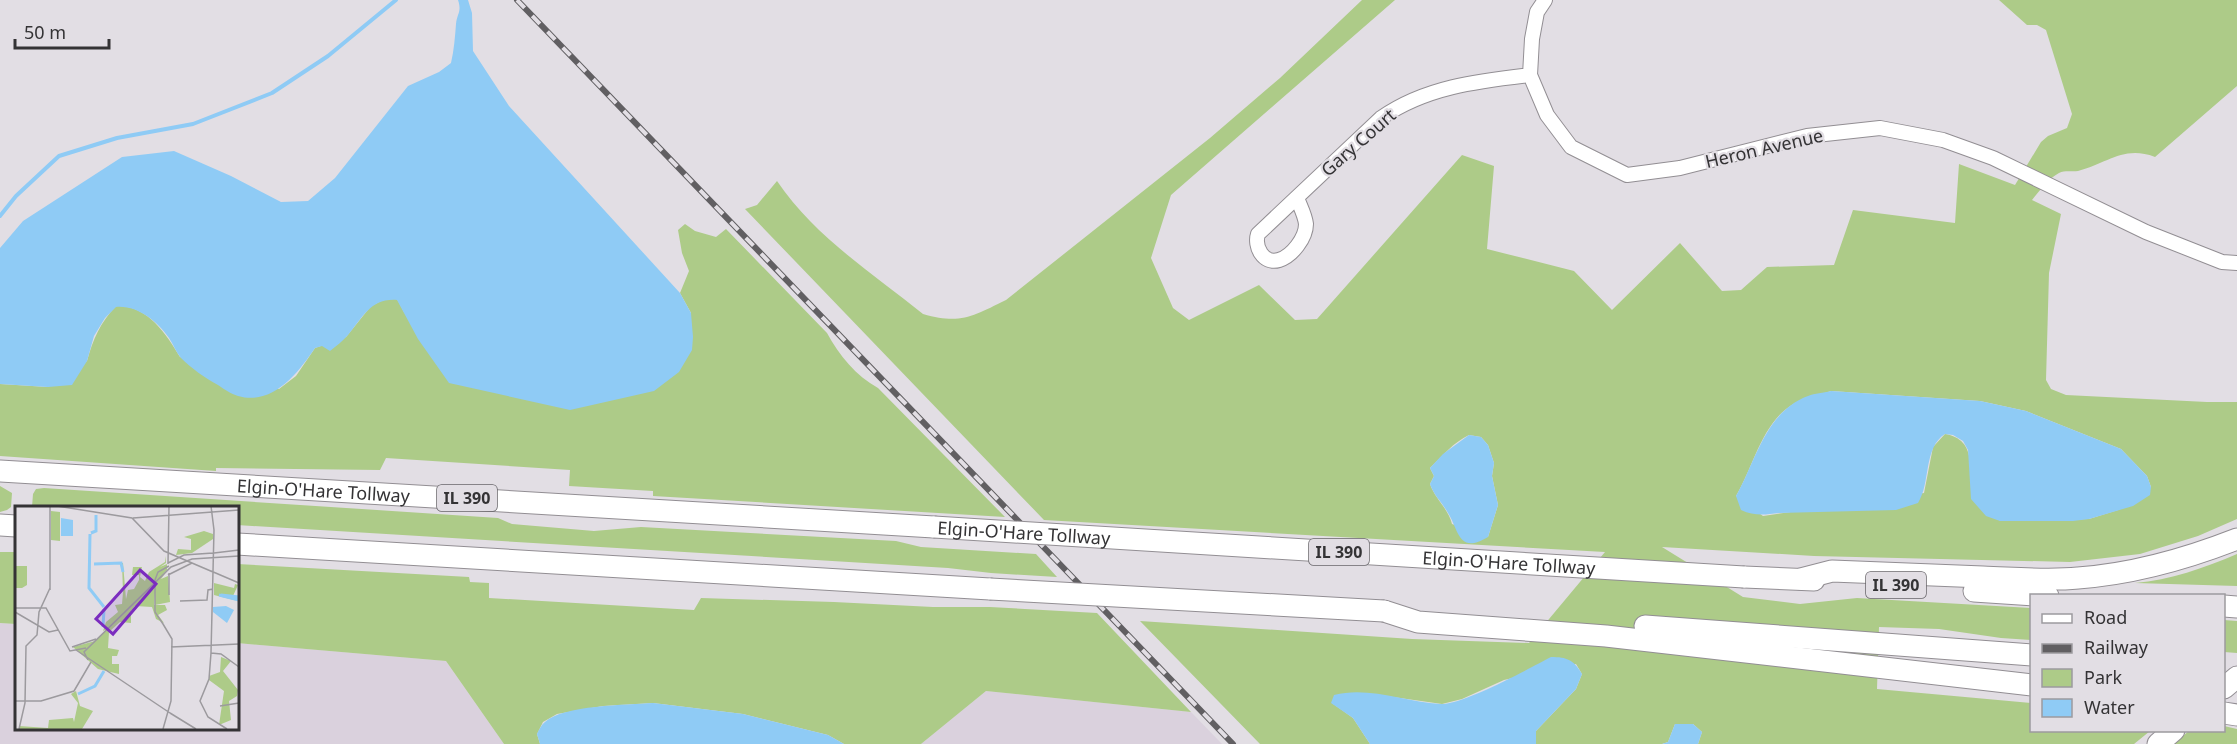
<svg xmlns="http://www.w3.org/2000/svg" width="2237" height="744" font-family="'Noto Sans',sans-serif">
<rect width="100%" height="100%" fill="#e2dee4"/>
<path fill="#dad1dd" d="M 0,623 L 16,624 L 16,728 L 237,728 L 237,643 L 446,661 L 504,744 L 0,744 Z
M 986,691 L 1191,712 L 1222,744 L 921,744 Z"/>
<path fill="#adcb88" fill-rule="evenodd" d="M 1362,0 L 1395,0 L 1171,195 L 1151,258 L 1173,308 L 1189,320 L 1259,285 L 1295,320 L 1317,319 L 1462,155 L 1494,166 L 1487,249 L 1574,271 L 1612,310 L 1680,243 L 1722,291 L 1741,290 L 1767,267 L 1834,265 L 1853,210 L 1955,223 L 1959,164 L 2015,185 L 2041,142 L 2048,136 L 2067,128 L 2072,114 L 2046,30 L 2037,25 L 2027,25 L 1999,0 L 2237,0 L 2237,86 L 2155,157 C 2123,145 2107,164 2078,171 C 2072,172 2065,170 2059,173 C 2048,179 2040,190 2032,200 L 2061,214 L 2049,273 L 2046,380 L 2051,389 L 2066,395 L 2207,402 L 2237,402 L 2237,519 L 2198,536 L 2140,554 L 2070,562 L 1814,556 L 1662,547 L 1743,597 L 1800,604 L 1857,598 L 2031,608 L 2031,640 L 2001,638 L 1939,629 L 1879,627 L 1877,689 L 2031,703 L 2032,730 L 2150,731 L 2134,744 L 1698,744 L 1702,732 L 1693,724 L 1675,724 L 1668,742 L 1662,744 L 1536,744 L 1536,731 L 1576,689 L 1582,674 L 1576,664 L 1504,680 L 1462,699 L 1442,704 L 1372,694 L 1332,703 L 1353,718 L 1370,744 L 1260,744 L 1140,621 L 1412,639 L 1529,643 L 1605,552 L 1044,520 L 745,209 L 757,205 L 777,181 C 814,236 872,273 923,314 C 961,325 973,316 1006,300 L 1210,138 L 1280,78 ZM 1831,391 L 1980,401 L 2026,411 L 2121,449 L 2147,476 L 2151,487 L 2118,510 L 2089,519 L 2000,521 L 1970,461 C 1968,445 1961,437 1945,434 L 1933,447 L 1924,493 L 1763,516 L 1736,496 C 1754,466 1762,421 1795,403 C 1806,397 1819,395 1831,391 ZM 1469,435 L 1481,437 L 1488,445 L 1494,463 L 1492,476 L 1498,505 L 1488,537 L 1452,524 C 1448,508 1435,499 1430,484 L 1434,476 L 1430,468 C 1442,456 1454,442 1469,435 Z
M 685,224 L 695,231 L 716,237 L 726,229 L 827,333 C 839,355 856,376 878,388 L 1005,517 L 653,496 L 653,491 L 569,486 L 570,470 L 386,458 L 380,470 L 216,468 L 216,471 L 0,456 L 0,384 L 48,387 L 87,361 C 93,339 100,323 116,306 C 146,304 166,333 180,357 L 279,389 L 296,376 L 315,348 L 346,337 L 371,306 L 385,299 L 397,299 L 404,312 L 691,313 L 680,293 L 689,271 L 682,253 L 678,230 Z
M 0,486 L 12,493 L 11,507 L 7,510 L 0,512 Z
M 44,488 L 498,518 L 512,524 L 594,531 L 641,527 L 896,541 L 921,547 L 1036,554 L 1057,577 L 991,573 L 948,568 L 237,525 L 237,507 L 32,507 L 33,494 L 36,489 Z
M 0,552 L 16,552 L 16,624 L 0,623 Z
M 2237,554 L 2237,586 L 2135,583 C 2170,580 2204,568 2237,554 Z
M 237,564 L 469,577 L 470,582 L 489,583 L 489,598 L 694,610 L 701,598 L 834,602 L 933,607 L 990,607 L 1097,613 L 1191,712 L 986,691 L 921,744 L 844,744 L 828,735 L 743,714 L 653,703 L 603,706 L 557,714 L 543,722 L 537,734 L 540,744 L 504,744 L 446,661 L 237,643 Z
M 2224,620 L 2237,621 L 2237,653 L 2224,652 Z
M 2224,726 L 2237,729 L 2237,744 L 2173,744 L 2189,731 L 2224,730 Z"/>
<path fill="#8fcbf5" d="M 458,0 L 468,0 L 472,13 L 473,51 L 509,106 L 680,293 L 691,313 L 693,337 L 692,350 L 679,372 L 654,391 L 570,410 L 449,383 L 418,339 L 397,300 C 371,298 363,317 348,335 C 343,341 336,346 330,351 L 322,346 L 315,348 C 298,373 273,406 238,396 C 231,394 224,389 218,385 C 205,378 191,368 181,358 C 176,352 173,344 169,338 C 157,321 137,305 116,307 L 105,318 L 94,336 L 87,361 L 72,385 L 48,387 L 0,384 L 0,248 L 23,221 L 122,157 L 174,151 L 231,176 L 281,202 L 308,201 L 335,178 L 408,86 L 439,72 L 451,63 C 454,50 455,37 456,24 C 457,13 462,12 458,0 Z
M 1831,391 L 1980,401 L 2026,411 L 2121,449 L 2147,476 L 2151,487 L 2150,495 L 2133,506 L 2089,519 L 2073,521 L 2000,521 L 1986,516 L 1971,499 L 1968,450 L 1963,441 L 1953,435 L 1945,434 C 1923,448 1931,483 1918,503 L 1896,510 L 1779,513 C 1764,515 1754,516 1741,510 L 1736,496 C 1756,461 1765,412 1808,396 C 1815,393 1823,393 1831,391 Z
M 1469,435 L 1481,437 L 1488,445 L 1494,463 L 1492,476 L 1498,505 L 1488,537 C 1458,555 1459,530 1448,513 C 1442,502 1434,496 1430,484 L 1434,476 L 1430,468 L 1443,454 Z
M 1551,657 C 1567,657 1574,660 1582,674 L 1576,689 L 1536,731 L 1536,744 L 1370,744 L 1353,718 L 1331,703 L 1334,695 C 1369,686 1405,702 1440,704 C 1463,705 1528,669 1551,657 Z
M 653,703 L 743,714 L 828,735 L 844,744 L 540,744 L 537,734 C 539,730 541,725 545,722 C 563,705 627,705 653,703 Z
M 1675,724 L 1693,724 L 1702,732 L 1698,744 L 1662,744 L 1668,742 Z"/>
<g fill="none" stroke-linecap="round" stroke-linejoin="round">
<path stroke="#8fcbf5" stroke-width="4" d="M 0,216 L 16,196 L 59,156 L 117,138 L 193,124 L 272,93 L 328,56 L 396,0"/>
<g stroke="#928e93" stroke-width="16">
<path id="minor" d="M 1545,0 L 1537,12 L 1532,39 L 1530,75 L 1547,115 L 1571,147 L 1627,175 L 1680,168 L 1807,136 L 1880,128 L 1943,140 L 1993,158 L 2146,232 L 2222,262 L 2237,263
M 1297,198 C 1300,206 1305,215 1306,224 C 1306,238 1292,256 1279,260 C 1263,265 1254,246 1258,234 L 1381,118 C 1425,87 1478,81 1530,75"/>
</g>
<g stroke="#928e93" stroke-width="23">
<g id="highway">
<path id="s1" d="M 0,471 L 934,527"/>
<path d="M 0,525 L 16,526"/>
<path d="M 237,544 L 990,589"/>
<path d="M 1744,577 L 1814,580"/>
<path d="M 1801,579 L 1832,571 C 1882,573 1932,575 1983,577 C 2014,578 2047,581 2078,578 C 2133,574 2186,559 2237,539"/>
<path d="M 1974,591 L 2048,596"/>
<path d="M 2224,606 L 2237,607"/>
<path d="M 1384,611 L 1418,622 L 1606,636 L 2032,685"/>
<path d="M 1645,626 L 2032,655"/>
<path d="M 2224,688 L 2237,677"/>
<path d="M 2224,713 L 2237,715"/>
<path d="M 2158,744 L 2174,730"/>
</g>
</g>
<use href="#minor" stroke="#fff" stroke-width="14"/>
<use href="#highway" stroke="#fff" stroke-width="21"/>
<g stroke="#615f62" stroke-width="6">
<path id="rail" d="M 517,0 L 1233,744"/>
</g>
<use href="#rail" stroke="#e2dee4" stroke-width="4" stroke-dasharray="11" stroke-linecap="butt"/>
<g stroke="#928e93" stroke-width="23" stroke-linecap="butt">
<g id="highway-bridge">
<path id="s2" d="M 934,527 L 1744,577"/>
<path d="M 990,589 L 1384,611"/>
</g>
</g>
<use href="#highway-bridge" stroke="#fff" stroke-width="21"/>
</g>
<g text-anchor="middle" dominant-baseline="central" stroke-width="4.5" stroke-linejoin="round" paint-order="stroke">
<g fill="#e2dee4" stroke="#68666a" stroke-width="1.5">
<rect x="437" y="485" width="60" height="26" rx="4.5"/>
<rect x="1309" y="539" width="60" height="26" rx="4.5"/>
<rect x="1866" y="572" width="60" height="26" rx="4.5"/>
</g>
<g font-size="16" font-weight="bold" fill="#343335">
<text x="467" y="498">IL 390</text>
<text x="1339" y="552">IL 390</text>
<text x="1896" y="585">IL 390</text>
</g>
<g font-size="18" fill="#343335" stroke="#e2dee4">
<text transform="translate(1358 142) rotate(-41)">Gary Court</text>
<text transform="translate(1764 148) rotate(-13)">Heron Avenue</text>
<text stroke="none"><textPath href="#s1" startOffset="324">Elgin-O'Hare Tollway</textPath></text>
<text stroke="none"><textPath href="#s2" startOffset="90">Elgin-O'Hare Tollway</textPath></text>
<text stroke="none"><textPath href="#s2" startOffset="576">Elgin-O'Hare Tollway</textPath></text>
</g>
</g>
<g transform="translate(15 506)">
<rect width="224" height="224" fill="#e2dee4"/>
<path d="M 36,5 L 45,6 L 45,35 L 36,34 ZM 189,25 L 198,28 L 198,33 L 177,47 L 161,49 L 163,43 L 176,44 L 176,33 L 169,31 ZM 151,50 L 151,57 L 145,61 L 152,58 L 152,64 L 145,71 L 152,65 L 146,73 L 153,70 L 155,96 L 140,99 L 139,87 L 139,99 L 133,99 L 150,99 L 152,104 L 143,109 L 149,117 L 141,113 L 137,101 L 120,100 L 116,105 L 116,117 L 105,116 L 94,126 L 93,142 L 104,144 L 102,150 L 97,150 L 97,158 L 104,158 L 104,168 L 83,163 L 58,141 L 80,135 L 92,123 L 88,125 L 91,116 L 103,106 L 100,99 L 107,98 L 108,86 L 107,58 L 79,58 L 108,57 L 111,93 L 113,84 L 119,83 L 124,74 L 124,69 L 117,69 L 118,61 L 127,61 L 125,71 L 130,75 L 134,66 L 150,56 ZM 0,60 L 12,60 L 12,79 L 7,82 L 0,82 ZM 199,77 L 219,82 L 220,78 L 223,79 L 218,90 L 223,92 L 223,93 L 204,89 L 223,95 L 199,89 ZM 206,151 L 216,155 L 208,165 L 223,184 L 222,190 L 214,195 L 216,214 L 204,219 L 209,185 L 194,174 L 194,170 L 205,166 ZM 61,185 L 65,200 L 78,205 L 67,223 L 4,223 L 4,220 L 33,222 L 34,214 L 58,212 L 59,216 L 63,197 L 56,188 Z" fill="#adcb88"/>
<path d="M 46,12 L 58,14 L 58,30 L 46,30 ZM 211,100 L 219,104 L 212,117 L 198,106 L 198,101 Z" fill="#8fcbf5"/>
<path fill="none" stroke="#8fcbf5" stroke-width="3" d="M 76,27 L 81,25 L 81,9M 75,28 L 74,82 L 89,101M 79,58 L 106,57 L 108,66M 204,89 L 224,94M 206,89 L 224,91M 88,121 L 89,103M 63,188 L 80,180 L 89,165"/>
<path fill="none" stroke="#9c9a9e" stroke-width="1.5" d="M 35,0 L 35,84M 42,0 L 117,12 L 149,45 L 198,66M 196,0 L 199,24 L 196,147 L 194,173 L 185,195 L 193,211 L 212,223M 118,12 L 224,4M 199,47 L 224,44M 153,57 L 169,49 L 198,47M 153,58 L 154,0M 196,65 L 224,77M 154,67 L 154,89M 153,69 L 177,57M 165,95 L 192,94 L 193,84 L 198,83M 0,102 L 31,102 L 55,145 L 71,142M 0,106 L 34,126 L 43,124M 148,118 L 140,106 L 140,74 L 143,66 L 154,60M 57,141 L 81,133M 156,141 L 224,138M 61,144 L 158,209M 196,147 L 206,148 L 224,161M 73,154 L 69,146 L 156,61 L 177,53 L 224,50M 0,195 L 26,195 L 59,185 L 76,156M 205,200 L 224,197M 155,207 L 181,223M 4,223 L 10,197 L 11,140 L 22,129 L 24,106 L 35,82M 148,223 L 156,195 L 157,133 L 148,118"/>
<path fill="#7b2cbf" fill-opacity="0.15" stroke="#7b2cbf" stroke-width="3" d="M 125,64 L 141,78 L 98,128 L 81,113 Z"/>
<rect width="224" height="224" fill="none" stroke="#343335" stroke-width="3"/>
</g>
<rect x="2030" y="594" width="195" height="138" fill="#e2dee4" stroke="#9c9a9e" stroke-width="1.5"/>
<rect x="2042" y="614" width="30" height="9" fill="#ffffff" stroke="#9c9a9e" stroke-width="1.5"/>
<text x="2084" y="624" font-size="18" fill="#343335">Road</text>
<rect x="2042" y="644" width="30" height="9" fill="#615f62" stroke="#9c9a9e" stroke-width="1.5"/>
<text x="2084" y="654" font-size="18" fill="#343335">Railway</text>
<rect x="2042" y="669" width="30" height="18" fill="#adcb88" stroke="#9c9a9e" stroke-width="1.5"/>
<text x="2084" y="684" font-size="18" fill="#343335">Park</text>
<rect x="2042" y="699" width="30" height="18" fill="#8fcbf5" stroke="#9c9a9e" stroke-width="1.5"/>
<text x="2084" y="714" font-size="18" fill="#343335">Water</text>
<path d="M15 39v9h94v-9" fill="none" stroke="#343335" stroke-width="3"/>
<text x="24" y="39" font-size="18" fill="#343335" stroke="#e2dee4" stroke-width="4.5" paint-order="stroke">50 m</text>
</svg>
